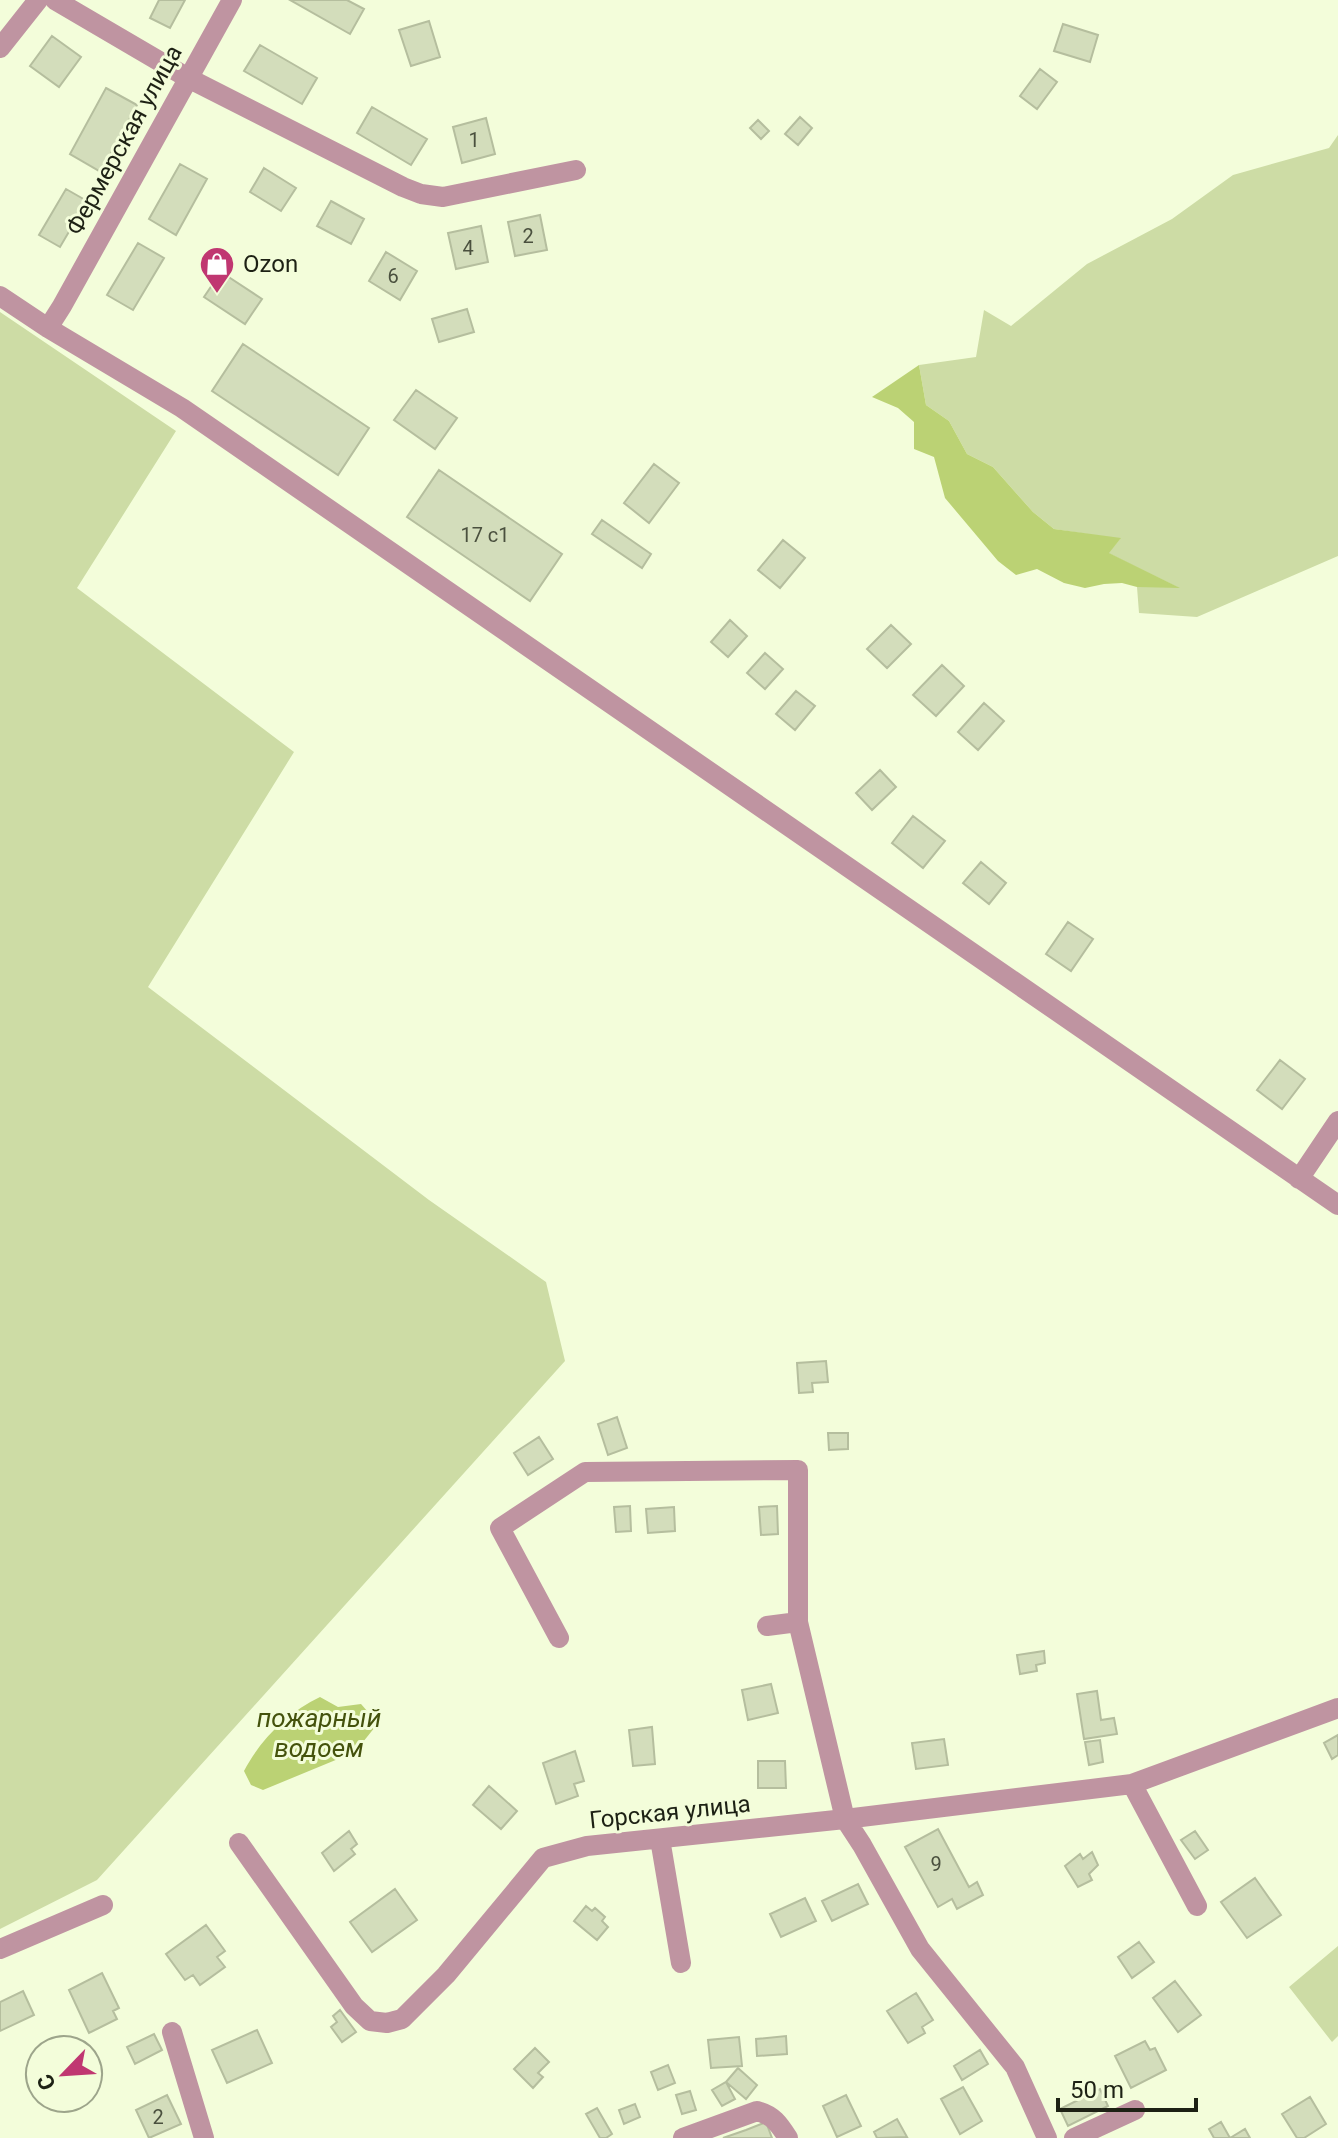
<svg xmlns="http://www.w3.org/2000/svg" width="1338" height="2138" font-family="Roboto,sans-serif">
<rect width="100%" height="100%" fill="#f3fdda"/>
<path fill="#cddca5" d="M 1338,135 L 1338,556 L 1197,617 L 1139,613 L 1137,587 L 1177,587 L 1108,553 L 1120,539 L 1054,529 L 1033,512 L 993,467 L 967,454 L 949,421 L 926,405 L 919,365 L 976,357 L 984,310 L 1011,326 L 1087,264 L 1172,219 L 1233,175 L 1329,148 Z
M 0,312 L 176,431 L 77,588 L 294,752 L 148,987 L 429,1200 L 546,1282 L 565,1361 L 97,1880 L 0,1929 Z
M 1338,1946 L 1338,2036 L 1332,2042 L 1289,1987 Z"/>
<path fill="#bbd274" d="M 919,365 L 926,405 L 949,421 L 967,454 L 993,467 L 1033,512 L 1054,529 L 1121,538 L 1109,553 L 1180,588 L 1137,587 L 1122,583 L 1104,584 L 1085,588 L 1064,583 L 1037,569 L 1016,575 L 998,561 L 945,498 L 934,457 L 914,449 L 914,422 L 898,408 L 872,397 Z
M 320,1697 L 338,1707 L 361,1704 L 368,1712 L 375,1727 L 355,1752 L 263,1790 L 251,1785 L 244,1771 C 260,1740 288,1712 320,1697 Z"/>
<path fill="#d3ddbb" stroke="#b5be9e" stroke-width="2" d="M 159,0 L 185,0 L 170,28 L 150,18 Z
M 290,0 L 347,0 L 364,9 L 350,34 Z
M 429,21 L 440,57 L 411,66 L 399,30 Z
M 1063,24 L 1098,35 L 1090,62 L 1054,51 Z
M 52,36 L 81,57 L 59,87 L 30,66 Z
M 260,45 L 317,78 L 302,104 L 244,71 Z
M 1040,69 L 1057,82 L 1037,109 L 1020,96 Z
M 106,88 L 137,105 L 101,172 L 70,154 Z
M 372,107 L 427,139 L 411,165 L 357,133 Z
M 800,117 L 812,128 L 798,145 L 785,134 Z
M 486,118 L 495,154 L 462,163 L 453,127 Z
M 758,120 L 769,131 L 761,139 L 750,128 Z
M 180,164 L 207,179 L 176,235 L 149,219 Z
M 264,168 L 296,188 L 281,211 L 250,192 Z
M 66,189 L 87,201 L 60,247 L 39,235 Z
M 331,201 L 364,219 L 351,244 L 317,226 Z
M 540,215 L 547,250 L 515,256 L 508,222 Z
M 481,226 L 488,262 L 456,269 L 448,233 Z
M 138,243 L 164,258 L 133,310 L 107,295 Z
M 386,252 L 417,271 L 400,300 L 369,281 Z
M 221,272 L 262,299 L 245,324 L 204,297 Z
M 467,309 L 474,332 L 439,342 L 432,319 Z
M 243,344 L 369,428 L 338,475 L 212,391 Z
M 416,390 L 457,418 L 435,449 L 394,420 Z
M 654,464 L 679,483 L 649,523 L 624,503 Z
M 439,470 L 562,554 L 530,601 L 407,517 Z
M 602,520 L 651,554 L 642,568 L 592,534 Z
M 783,540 L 805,558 L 780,588 L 758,570 Z
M 730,620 L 747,636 L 728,657 L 711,642 Z
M 891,625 L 911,644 L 887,668 L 867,649 Z
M 765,653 L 783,669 L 765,689 L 747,673 Z
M 942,665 L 964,686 L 936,716 L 913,695 Z
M 796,691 L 815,706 L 795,730 L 776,714 Z
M 984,703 L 1004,721 L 978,750 L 958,732 Z
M 880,770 L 896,787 L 872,810 L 856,793 Z
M 913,816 L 945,841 L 923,868 L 892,843 Z
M 981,862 L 1006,883 L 989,904 L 963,883 Z
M 1068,922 L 1093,939 L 1071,971 L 1046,954 Z
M 1280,1060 L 1305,1079 L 1282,1109 L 1257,1090 Z
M 826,1361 L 828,1382 L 812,1383 L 813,1392 L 799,1393 L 797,1363 Z
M 617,1417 L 627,1448 L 608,1455 L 598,1424 Z
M 828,1433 L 848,1433 L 848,1449 L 829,1450 Z
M 539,1437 L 553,1459 L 528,1475 L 514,1453 Z
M 630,1506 L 631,1531 L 616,1532 L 614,1507 Z
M 777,1506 L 778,1534 L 761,1535 L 759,1507 Z
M 674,1507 L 675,1531 L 648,1533 L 646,1509 Z
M 1044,1651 L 1045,1663 L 1036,1665 L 1037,1671 L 1020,1674 L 1017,1655 Z
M 771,1684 L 778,1713 L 748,1720 L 742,1690 Z
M 1097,1691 L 1101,1720 L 1114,1718 L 1117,1734 L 1084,1739 L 1077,1694 Z
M 652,1727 L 655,1764 L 633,1766 L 629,1730 Z
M 1338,1735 L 1338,1755 L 1332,1759 L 1324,1743 Z
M 944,1739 L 948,1765 L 916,1769 L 912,1743 Z
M 1100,1740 L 1103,1762 L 1089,1765 L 1085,1742 Z
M 575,1751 L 584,1781 L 574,1784 L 578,1796 L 556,1804 L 543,1763 Z
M 758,1761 L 785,1761 L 786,1788 L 758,1788 Z
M 489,1786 L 517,1811 L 501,1829 L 473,1805 Z
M 938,1829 L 969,1887 L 977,1882 L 983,1895 L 957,1909 L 952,1899 L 938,1907 L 905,1847 Z
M 349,1831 L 357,1844 L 351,1849 L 355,1854 L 334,1871 L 322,1853 Z
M 1195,1831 L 1208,1850 L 1195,1859 L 1181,1840 Z
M 1092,1852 L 1098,1865 L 1089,1874 L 1092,1880 L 1078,1887 L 1065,1866 L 1080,1854 L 1083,1859 Z
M 1255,1878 L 1281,1915 L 1247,1938 L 1221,1902 Z
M 858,1884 L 868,1904 L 832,1921 L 822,1901 Z
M 395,1889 L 417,1920 L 372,1952 L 350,1922 Z
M 805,1898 L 816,1921 L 781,1937 L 770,1914 Z
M 586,1906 L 592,1911 L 595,1908 L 605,1917 L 602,1921 L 608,1927 L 597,1940 L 574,1921 Z
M 206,1925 L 225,1951 L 217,1957 L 225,1967 L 200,1985 L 193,1975 L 185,1980 L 166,1954 Z
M 1139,1942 L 1154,1962 L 1132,1978 L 1118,1957 Z
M 102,1973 L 119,2008 L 113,2011 L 117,2019 L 89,2033 L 69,1990 Z
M 1175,1981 L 1201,2015 L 1178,2032 L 1153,1998 Z
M 23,1991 L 34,2015 L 0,2031 L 0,2002 Z
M 916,1993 L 933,2020 L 922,2027 L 925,2033 L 908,2043 L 887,2011 Z
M 340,2010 L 356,2032 L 342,2042 L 331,2027 L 337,2022 L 333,2016 Z
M 257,2030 L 272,2063 L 227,2083 L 212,2050 Z
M 154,2034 L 162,2050 L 135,2064 L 127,2047 Z
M 786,2036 L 787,2054 L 757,2056 L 756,2039 Z
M 739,2037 L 742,2066 L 711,2068 L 708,2040 Z
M 1145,2041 L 1150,2050 L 1155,2048 L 1166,2070 L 1131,2088 L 1115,2056 Z
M 535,2048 L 549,2062 L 538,2073 L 543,2077 L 533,2088 L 514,2069 Z
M 980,2050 L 988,2064 L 962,2080 L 954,2066 Z
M 668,2065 L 675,2083 L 658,2090 L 651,2072 Z
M 738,2068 L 757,2085 L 746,2099 L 726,2082 Z
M 726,2082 L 735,2099 L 722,2106 L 712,2090 Z
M 963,2087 L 982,2121 L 960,2134 L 941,2099 Z
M 1100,2089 L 1108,2106 L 1068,2126 L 1060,2109 Z
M 690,2091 L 696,2110 L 682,2114 L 676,2095 Z
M 167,2095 L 181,2124 L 149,2138 L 136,2110 Z
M 846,2095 L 861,2126 L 837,2137 L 823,2106 Z
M 1310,2097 L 1326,2124 L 1304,2138 L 1297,2138 L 1282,2114 Z
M 635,2104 L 640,2117 L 624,2124 L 619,2110 Z
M 597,2108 L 612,2134 L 606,2138 L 600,2138 L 586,2114 Z
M 897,2119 L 907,2137 L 877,2138 L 874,2132 Z
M 766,2122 L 772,2138 L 723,2138 L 746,2130 Z
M 1221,2122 L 1230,2138 L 1245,2129 L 1250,2138 L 1214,2138 L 1209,2129 Z"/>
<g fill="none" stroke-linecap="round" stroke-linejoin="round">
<path stroke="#bf94a1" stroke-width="20" d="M 55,0 L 188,78 L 403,187 L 421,194 L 443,197 L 576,170
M 0,48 L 38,0
M 0,296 L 48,328 L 182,408 L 1338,1205
M 48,328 L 62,306 L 232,0
M 1299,1179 L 1338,1121
M 767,1626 L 798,1622
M 559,1638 L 500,1528 L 585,1472 L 798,1470 L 798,1622 L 845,1819 L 862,1845 L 920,1949 L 1015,2067 L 1047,2138
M 1132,1784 L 1338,1708
M 660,1839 L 681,1963
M 239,1843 L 354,2006 L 370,2021 L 387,2023 L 402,2019 L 446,1975 L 543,1858 L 587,1846 L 845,1819 L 1132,1784 L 1197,1906
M 0,1949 L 103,1905
M 172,2032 L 204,2138
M 683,2138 L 757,2111 C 773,2115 779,2124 788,2138
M 1074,2138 L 1135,2110"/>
</g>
<defs>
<g id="shop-pin" transform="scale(1.8)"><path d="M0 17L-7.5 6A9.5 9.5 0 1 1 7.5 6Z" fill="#c03771" stroke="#f3fdda"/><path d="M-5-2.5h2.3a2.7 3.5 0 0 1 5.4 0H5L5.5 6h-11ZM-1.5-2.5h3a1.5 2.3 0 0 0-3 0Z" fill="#fff"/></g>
</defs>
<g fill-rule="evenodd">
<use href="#shop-pin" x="217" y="264"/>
</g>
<g text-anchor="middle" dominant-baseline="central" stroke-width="6" stroke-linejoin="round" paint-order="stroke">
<g font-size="20" fill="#4a503e">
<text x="474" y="140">1</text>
<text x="528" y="236">2</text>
<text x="468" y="248">4</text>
<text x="393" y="276">6</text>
<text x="485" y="535">17 с1</text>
<text x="936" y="1864">9</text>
<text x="158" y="2117">2</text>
</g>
<g font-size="24" fill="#1d2114" stroke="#f3fdda">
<text transform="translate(124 140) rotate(-61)">Фермерская улица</text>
<text transform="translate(670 1812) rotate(-6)">Горская улица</text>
</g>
<g font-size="24" fill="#1d2114" stroke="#f3fdda" text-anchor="start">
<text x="243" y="264">Ozon</text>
</g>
<g font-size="26" font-style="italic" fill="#44520c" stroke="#f3fdda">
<text x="319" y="1718">пожарный<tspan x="319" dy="30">водоем</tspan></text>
</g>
</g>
<g transform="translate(64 2074) rotate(245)"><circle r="38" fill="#f3fdda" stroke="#9da58b" stroke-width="2"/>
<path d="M0-6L14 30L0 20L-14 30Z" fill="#c03771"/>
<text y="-12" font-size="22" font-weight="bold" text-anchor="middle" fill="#1d2114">С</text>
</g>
<path d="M1058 2098v12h138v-12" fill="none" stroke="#1d2114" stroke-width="4"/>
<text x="1070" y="2098" font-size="24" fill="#1d2114" stroke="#f3fdda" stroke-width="6" paint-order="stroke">50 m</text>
</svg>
